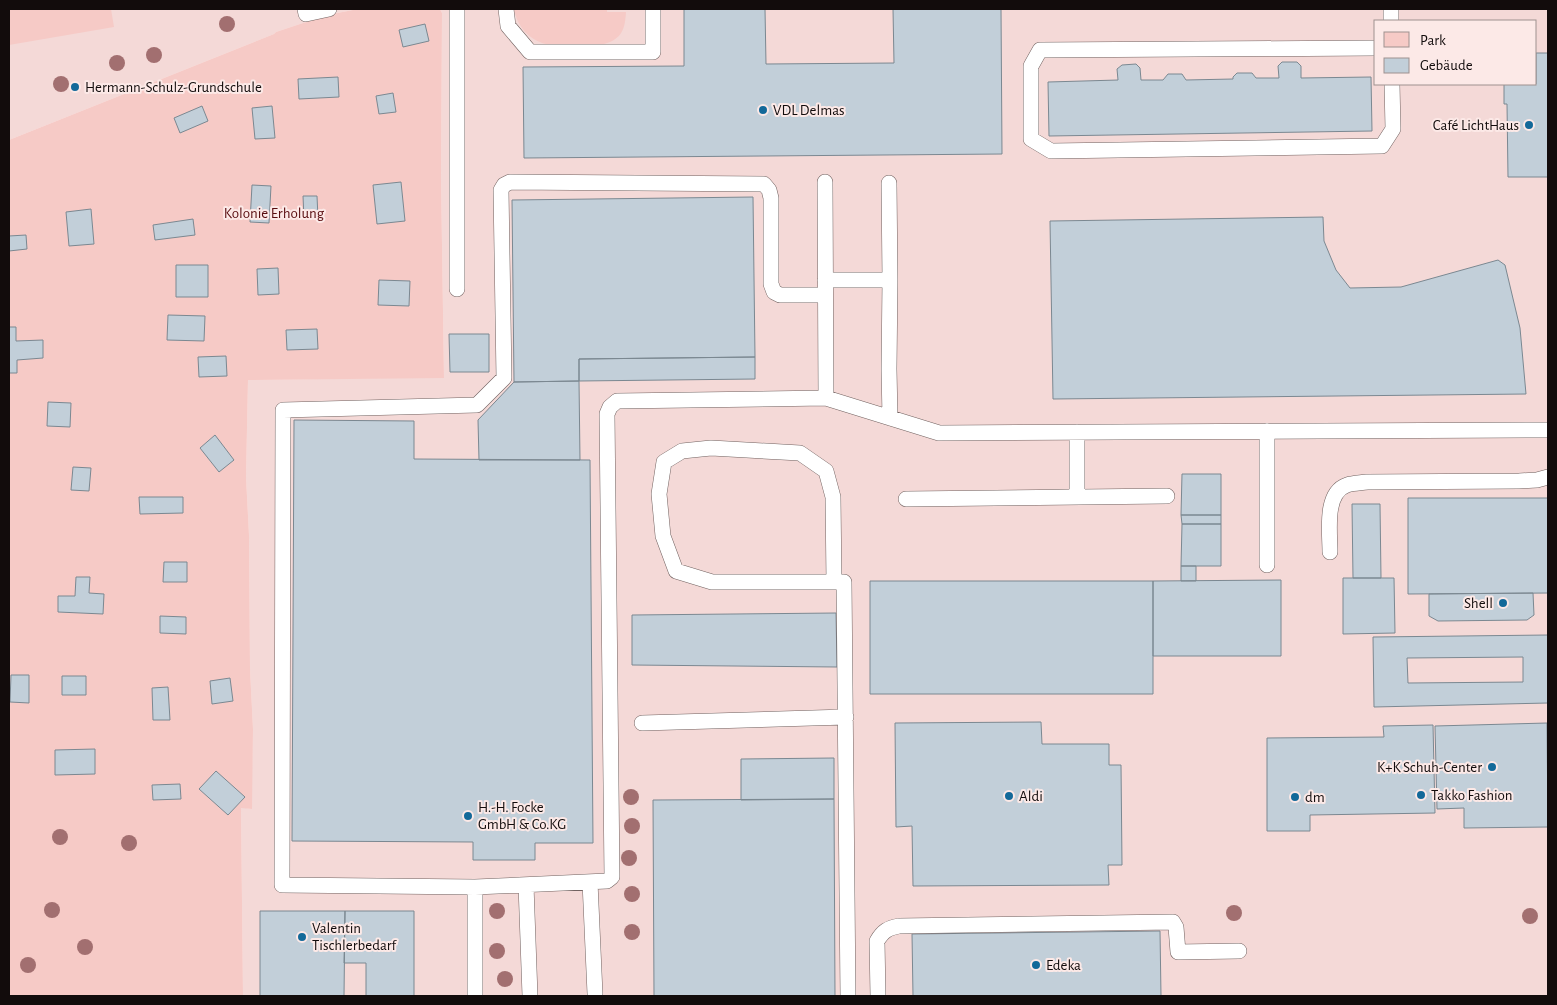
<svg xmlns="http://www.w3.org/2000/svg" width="1557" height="1005" font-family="'Alegreya Sans',sans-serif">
<rect width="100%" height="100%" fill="#fce9e7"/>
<path fill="#f4d9d7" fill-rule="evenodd" d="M 9,9 L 358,9 L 327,15 L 276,32 L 274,34 L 9,140 Z
M 440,9 L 1548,9 L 1548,996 L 243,996 L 241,807 L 251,809 L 253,729 L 250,669 L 249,535 L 246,477 L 248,380 L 444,377 L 441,178 L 442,13 ZM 1376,21 L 1536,21 L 1536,84 L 1376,84 Z"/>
<path fill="#f6cac6" d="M 9,9 L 111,9 L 114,27 L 9,45 Z
M 358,9 L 440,9 L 442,13 L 441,178 L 444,378 L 248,380 L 246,477 L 249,535 L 250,669 L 253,729 L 252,809 L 241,808 L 243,996 L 9,996 L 9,140 L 274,34 L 276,32 L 327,15 Z
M 514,9 L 607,9 L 607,12 L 626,12 C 625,29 622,39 604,44 L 546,44 C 529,40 517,26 514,9 Z"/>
<path fill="#c2cfd9" stroke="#7b8891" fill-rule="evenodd" d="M 684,9 L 765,9 L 766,64 L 894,63 L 893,9 L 1001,9 L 1002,154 L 524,158 L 523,67 L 684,66 Z
M 425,24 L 429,41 L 403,47 L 399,30 Z
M 1536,53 L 1548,53 L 1548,177 L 1508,177 L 1507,104 L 1504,104 L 1504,84 L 1536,84 Z
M 1282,62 L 1297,62 L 1301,66 L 1301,78 L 1371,77 L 1372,131 L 1049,136 L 1048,82 L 1118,80 L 1117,69 L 1122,65 L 1136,64 L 1140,68 L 1141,80 L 1163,80 L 1168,74 L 1182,74 L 1186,80 L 1233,79 L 1233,77 L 1237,73 L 1252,73 L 1256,78 L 1279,78 L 1278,66 Z
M 338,77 L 339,97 L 299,99 L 298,79 Z
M 393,93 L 396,112 L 379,114 L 376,96 Z
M 202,106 L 208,121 L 180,133 L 174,118 Z
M 272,106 L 275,138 L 255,139 L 252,108 Z
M 401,182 L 405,221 L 377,224 L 373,185 Z
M 252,185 L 271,186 L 269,223 L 250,222 Z
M 303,196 L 317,196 L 318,218 L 304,219 Z
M 753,197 L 755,357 L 579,359 L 579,381 L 514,382 L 512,200 Z
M 91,209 L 94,244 L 69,246 L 66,212 Z
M 1323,217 L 1324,241 L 1336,270 L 1350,288 L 1401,287 L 1498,260 L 1505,265 L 1520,328 L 1526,394 L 1053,399 L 1050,221 Z
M 193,219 L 195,235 L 155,240 L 153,225 Z
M 26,235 L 27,249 L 9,251 L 9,236 Z
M 176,265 L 208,265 L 208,297 L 176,297 Z
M 278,268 L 279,294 L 258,295 L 257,269 Z
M 379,280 L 410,281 L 409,306 L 378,305 Z
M 168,315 L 205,316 L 204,341 L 167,340 Z
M 9,327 L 16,327 L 16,341 L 43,340 L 43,358 L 17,360 L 17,373 L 9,373 Z
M 317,329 L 318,349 L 287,350 L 286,330 Z
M 449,334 L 489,334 L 489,372 L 450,372 Z
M 226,356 L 227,376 L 199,377 L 198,357 Z
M 755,357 L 755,379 L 579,381 L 579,359 Z
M 579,381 L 580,460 L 479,460 L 478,420 L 514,382 Z
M 48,402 L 71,403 L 70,427 L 47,426 Z
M 294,420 L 414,421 L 414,459 L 590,460 L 593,843 L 535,843 L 535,860 L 473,860 L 473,842 L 292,841 Z
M 215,435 L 234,460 L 219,472 L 200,448 Z
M 73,467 L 91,468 L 89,491 L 71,490 Z
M 1182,474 L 1221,474 L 1221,515 L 1181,515 Z
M 139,497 L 183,497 L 183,513 L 140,514 Z
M 1408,498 L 1548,498 L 1548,593 L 1408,594 Z
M 1352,504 L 1380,504 L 1381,578 L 1353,578 Z
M 1181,515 L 1221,515 L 1221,524 L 1182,524 Z
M 1182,524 L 1221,524 L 1221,566 L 1181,566 Z
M 164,562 L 187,562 L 187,582 L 163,582 Z
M 1181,566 L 1196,566 L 1196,581 L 1181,581 Z
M 76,577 L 90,577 L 89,593 L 104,594 L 103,614 L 58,612 L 58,596 L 75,596 Z
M 1343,578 L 1394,578 L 1395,633 L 1343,634 Z
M 1281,580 L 1281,656 L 1153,656 L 1153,581 Z
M 870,581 L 1153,581 L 1153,694 L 870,694 Z
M 1533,593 L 1534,615 L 1527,620 L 1438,621 L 1429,616 L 1429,594 Z
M 836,613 L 837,667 L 632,665 L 632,615 Z
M 160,616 L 186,617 L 186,634 L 160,633 Z
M 1548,635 L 1548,703 L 1374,707 L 1373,637 ZM 1523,657 L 1523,682 L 1408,683 L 1407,658 Z
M 11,675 L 29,675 L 29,703 L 10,702 Z
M 62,676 L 86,676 L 86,695 L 62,695 Z
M 230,678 L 233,701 L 212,704 L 210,681 Z
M 168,687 L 170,720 L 153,720 L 152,688 Z
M 1041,722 L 1042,744 L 1109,744 L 1109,765 L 1121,765 L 1122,865 L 1108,865 L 1109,885 L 913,886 L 912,826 L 896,827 L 895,723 Z
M 1547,723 L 1548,827 L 1464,828 L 1464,808 L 1437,809 L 1435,726 Z
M 1433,725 L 1435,813 L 1310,815 L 1310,831 L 1267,831 L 1267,738 L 1384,737 L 1383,726 Z
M 95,749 L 95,774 L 55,775 L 55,750 Z
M 834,758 L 834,799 L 741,800 L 741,759 Z
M 216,771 L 245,797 L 228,815 L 199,789 Z
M 180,784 L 181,799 L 153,800 L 152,785 Z
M 834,799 L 835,996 L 654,996 L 653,800 Z
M 260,911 L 345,911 L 344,996 L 260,996 Z
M 345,911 L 414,911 L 414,996 L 366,996 L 366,963 L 344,963 Z
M 1160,931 L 1161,996 L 913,996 L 912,934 Z"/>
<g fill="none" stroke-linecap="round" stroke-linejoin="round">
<g stroke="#716260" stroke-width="16">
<path id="service" d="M 305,9 L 306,14 L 329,9
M 506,9 L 508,26 L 530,52 L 653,52 L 653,9
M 1391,9 L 1391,21
M 1376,48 L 1040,50 L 1031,66 L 1031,139 L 1051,151 L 1382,146 L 1393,129 L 1392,84
M 825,280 L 890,280 L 889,183
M 890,280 L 889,369 L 890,418
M 457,289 L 457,9
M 826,398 L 939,433 L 1548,430
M 1077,432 L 1077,497
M 906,499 L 1167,496
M 1330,552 C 1330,532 1324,493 1347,485 C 1353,483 1360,483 1367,482 L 1519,481 L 1537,480 L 1548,477
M 1267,565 L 1267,431
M 834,582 L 833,497 L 826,471 L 800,453 L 711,448 L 682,451 L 664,462 L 659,494 L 663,536 L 676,571 L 712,582 L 844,582 L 848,996
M 642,723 L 846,717
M 590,882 L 595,994
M 526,885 L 530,996
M 475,887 L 607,881 L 612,877 L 607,414 L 610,407 L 617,401 L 826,398 L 825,182
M 475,996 L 475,887 L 282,885 L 283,410 L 477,405 L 504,378 L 501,190 L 504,185 L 510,182 L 764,184 L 769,190 L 771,198 L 771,284 L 774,292 L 780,295 L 825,295
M 878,996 L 877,941 C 883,931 888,928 899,926 L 1173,922 L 1176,927 L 1178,952 L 1239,951"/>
</g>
<use href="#service" stroke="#fff" stroke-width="15"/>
</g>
<g fill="#a26f70">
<circle cx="227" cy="24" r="8"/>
<circle cx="154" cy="55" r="8"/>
<circle cx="117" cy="63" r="8"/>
<circle cx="61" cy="84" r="8"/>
<circle cx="631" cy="797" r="8"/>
<circle cx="632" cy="826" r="8"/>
<circle cx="60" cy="837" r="8"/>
<circle cx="129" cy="843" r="8"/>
<circle cx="629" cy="858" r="8"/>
<circle cx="632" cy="894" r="8"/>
<circle cx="52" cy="910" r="8"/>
<circle cx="497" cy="911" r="8"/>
<circle cx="1234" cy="913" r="8"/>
<circle cx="1530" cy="916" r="8"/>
<circle cx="632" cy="932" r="8"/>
<circle cx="85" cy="947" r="8"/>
<circle cx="497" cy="951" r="8"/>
<circle cx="28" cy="965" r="8"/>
<circle cx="505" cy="979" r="8"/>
</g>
<g fill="#136999" stroke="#fce9e7" stroke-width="2">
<circle cx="75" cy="87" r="5"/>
<circle cx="763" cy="110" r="5"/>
<circle cx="1529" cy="125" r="5"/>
<circle cx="1503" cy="603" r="5"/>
<circle cx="1492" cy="767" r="5"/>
<circle cx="1421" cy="795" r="5"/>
<circle cx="1009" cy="796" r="5"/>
<circle cx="1295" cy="797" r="5"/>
<circle cx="468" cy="816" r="5"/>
<circle cx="302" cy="937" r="5"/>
<circle cx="1036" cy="965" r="5"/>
</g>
<g text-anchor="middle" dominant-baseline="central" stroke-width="4" stroke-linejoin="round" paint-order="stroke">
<g font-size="15" fill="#120c0c" stroke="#fce9e7" text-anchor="start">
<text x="85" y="87">Hermann-Schulz-Grundschule</text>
<text x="773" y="110">VDL Delmas</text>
<text x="1519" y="125" text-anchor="end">Café LichtHaus</text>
<text x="1493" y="603" text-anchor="end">Shell</text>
<text x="1482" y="767" text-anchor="end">K+K Schuh-Center</text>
<text x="1431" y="795">Takko Fashion</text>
<text x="1019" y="796">Aldi</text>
<text x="1305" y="797">dm</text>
<text x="478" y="807">H.-H. Focke<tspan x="478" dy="17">GmbH &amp; Co.KG</tspan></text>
<text x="312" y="928">Valentin<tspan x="312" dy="17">Tischlerbedarf</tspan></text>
<text x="1046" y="965">Edeka</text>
</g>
<g font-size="15" fill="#580c0f" stroke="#fce9e7">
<text x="274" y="213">Kolonie Erholung</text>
</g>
</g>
<rect width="1557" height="1005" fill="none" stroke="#120c0c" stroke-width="20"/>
<rect x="1374" y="20" width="162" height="65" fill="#fce9e7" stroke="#9e918f"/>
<rect x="1384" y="32" width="25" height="15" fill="#f6cac6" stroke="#9e918f"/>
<text x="1420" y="45" font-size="15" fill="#120c0c">Park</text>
<rect x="1384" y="58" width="25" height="15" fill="#c2cfd9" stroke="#9e918f"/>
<text x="1420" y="70" font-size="15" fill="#120c0c">Gebäude</text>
</svg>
